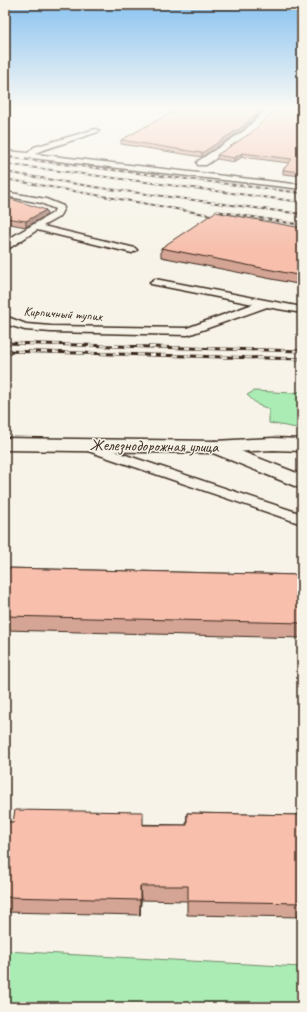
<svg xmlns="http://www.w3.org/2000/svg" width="307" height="1012" font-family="Caveat,sans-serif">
<rect width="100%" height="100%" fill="#f7f3e8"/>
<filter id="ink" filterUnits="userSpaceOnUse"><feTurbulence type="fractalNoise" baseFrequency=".025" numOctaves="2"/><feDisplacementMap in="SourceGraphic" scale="8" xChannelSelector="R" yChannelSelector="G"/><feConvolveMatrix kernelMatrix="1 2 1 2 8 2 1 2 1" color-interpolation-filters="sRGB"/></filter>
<g filter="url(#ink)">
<path fill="#abecb5" stroke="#738b6a" d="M 254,391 L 292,393 L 302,391 L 302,429 L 269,423 L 269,409 L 258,405 L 247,395 Z
M 5,951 L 302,967 L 302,1007 L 5,1007 Z"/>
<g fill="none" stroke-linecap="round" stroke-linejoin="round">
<g stroke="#3b2a1e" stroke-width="3">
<path id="service" d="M 96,129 L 99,131 L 98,132 L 40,151 L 35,154 L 302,185 L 302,189 L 31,158 L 28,159 L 5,155 L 5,151 L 28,153 L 34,147 Z
M 5,192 L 46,199 L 63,206 L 64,208 L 59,217 L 43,226 L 135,248 L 137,250 L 132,253 L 37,230 L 5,251 L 5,243 L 15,235 L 53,213 L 55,209 L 41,203 L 5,196 Z
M 155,279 L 302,307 L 302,313 L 267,307 L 188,335 L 51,332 L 25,330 L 5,324 L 5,316 L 26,324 L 51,326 L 187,328 L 253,304 L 151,284 L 150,282 Z
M 84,441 L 302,514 L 302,524 L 79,448 L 77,445 L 79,442 Z"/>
</g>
<g stroke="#3b2a1e" stroke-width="3">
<path id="minor" d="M 269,109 L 279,109 L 266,119 L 250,135 L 206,165 L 198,165 L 197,163 L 198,161 L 244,131 L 260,115 Z
M 215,441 L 302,475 L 302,489 L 208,451 L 205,447 L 208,443 Z"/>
</g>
<g stroke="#3b2a1e" stroke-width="3">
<path id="tertiary" d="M 5,438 L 215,441 L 273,438 L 302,439 L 302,451 L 273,450 L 215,453 L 5,450 Z"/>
</g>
<use href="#service" fill="#f7f3e8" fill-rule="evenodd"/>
<use href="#minor" fill="#f7f3e8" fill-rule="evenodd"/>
<use href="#tertiary" fill="#f7f3e8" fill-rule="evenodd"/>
<g stroke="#3b2a1e" stroke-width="2">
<path id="rail-far1" d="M 5,157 L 302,193
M 5,164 L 302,202
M 5,172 L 101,188 L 302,214
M 5,179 L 222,217
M 216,211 L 302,225"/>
</g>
<g stroke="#3b2a1e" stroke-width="3">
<path id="rail" d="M 5,343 L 302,351
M 5,351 L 302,359"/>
</g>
<use href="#rail-far1" stroke="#f7f3e8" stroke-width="1.5" stroke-dasharray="4" stroke-linecap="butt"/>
<use href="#rail" stroke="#f7f3e8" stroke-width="2" stroke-dasharray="6" stroke-linecap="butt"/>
</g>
<path fill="#d4a494" stroke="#3b2a1e" d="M 178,109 L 266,109 L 259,114 L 243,130 L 202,157 L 121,144 L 121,140 Z
M 302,109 L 302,176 L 283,174 L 283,170 L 289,163 L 242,157 L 234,162 L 217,159 L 217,155 L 251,133 Z
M 5,197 L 47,215 L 26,227 L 5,223 Z
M 302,228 L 302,285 L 161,257 L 161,248 Z
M 5,568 L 302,575 L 302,638 L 5,630 Z
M 187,813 L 302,815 L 302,917 L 187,915 L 187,901 L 141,900 L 140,915 L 5,912 L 5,822 L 186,825 Z"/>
<path fill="#ad8678" stroke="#3b2a1e" d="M 261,109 L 266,109 L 259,114 L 243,130 L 202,157 L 202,153 Z
M 242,153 L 242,157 L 234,162 L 234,158 Z
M 46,210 L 47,215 L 26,227 L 26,221 Z
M 140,886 L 141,900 L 140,915 Z"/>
<path fill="#f7bfac" stroke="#3b2a1e" d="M 178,109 L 261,109 L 243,126 L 202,153 L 121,140 Z
M 277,109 L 302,109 L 302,172 L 283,170 L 292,159 L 242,153 L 234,158 L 217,155 L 251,133 L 267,117 Z
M 5,197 L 46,210 L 26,221 L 5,218 Z
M 215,212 L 302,228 L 302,276 L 161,248 Z
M 5,568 L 302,575 L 302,623 L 5,616 Z
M 15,810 L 143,812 L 143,825 L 187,825 L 187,813 L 302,815 L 302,903 L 188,901 L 188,886 L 140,886 L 140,900 L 5,897 L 5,822 L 13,822 Z"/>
</g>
<linearGradient id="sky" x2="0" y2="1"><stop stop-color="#89c2f0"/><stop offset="0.43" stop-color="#fbfaf5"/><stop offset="1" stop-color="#fbfaf5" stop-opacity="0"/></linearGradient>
<rect width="307" height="251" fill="url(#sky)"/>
<g text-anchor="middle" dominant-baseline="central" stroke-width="3" stroke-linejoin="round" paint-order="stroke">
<g font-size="13" fill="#3b2a1e" stroke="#f7f3e8">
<text transform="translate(63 314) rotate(4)">Кирпичный тупик</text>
</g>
<g font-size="16" fill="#3b2a1e" stroke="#f7f3e8">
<text transform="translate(154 446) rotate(1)">Железнодорожная улица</text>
</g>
</g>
<rect width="307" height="1012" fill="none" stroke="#f7f3e8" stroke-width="20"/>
<rect x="10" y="10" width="287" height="992" fill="none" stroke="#3b2a1e" stroke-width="1.5" filter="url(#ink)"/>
</svg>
